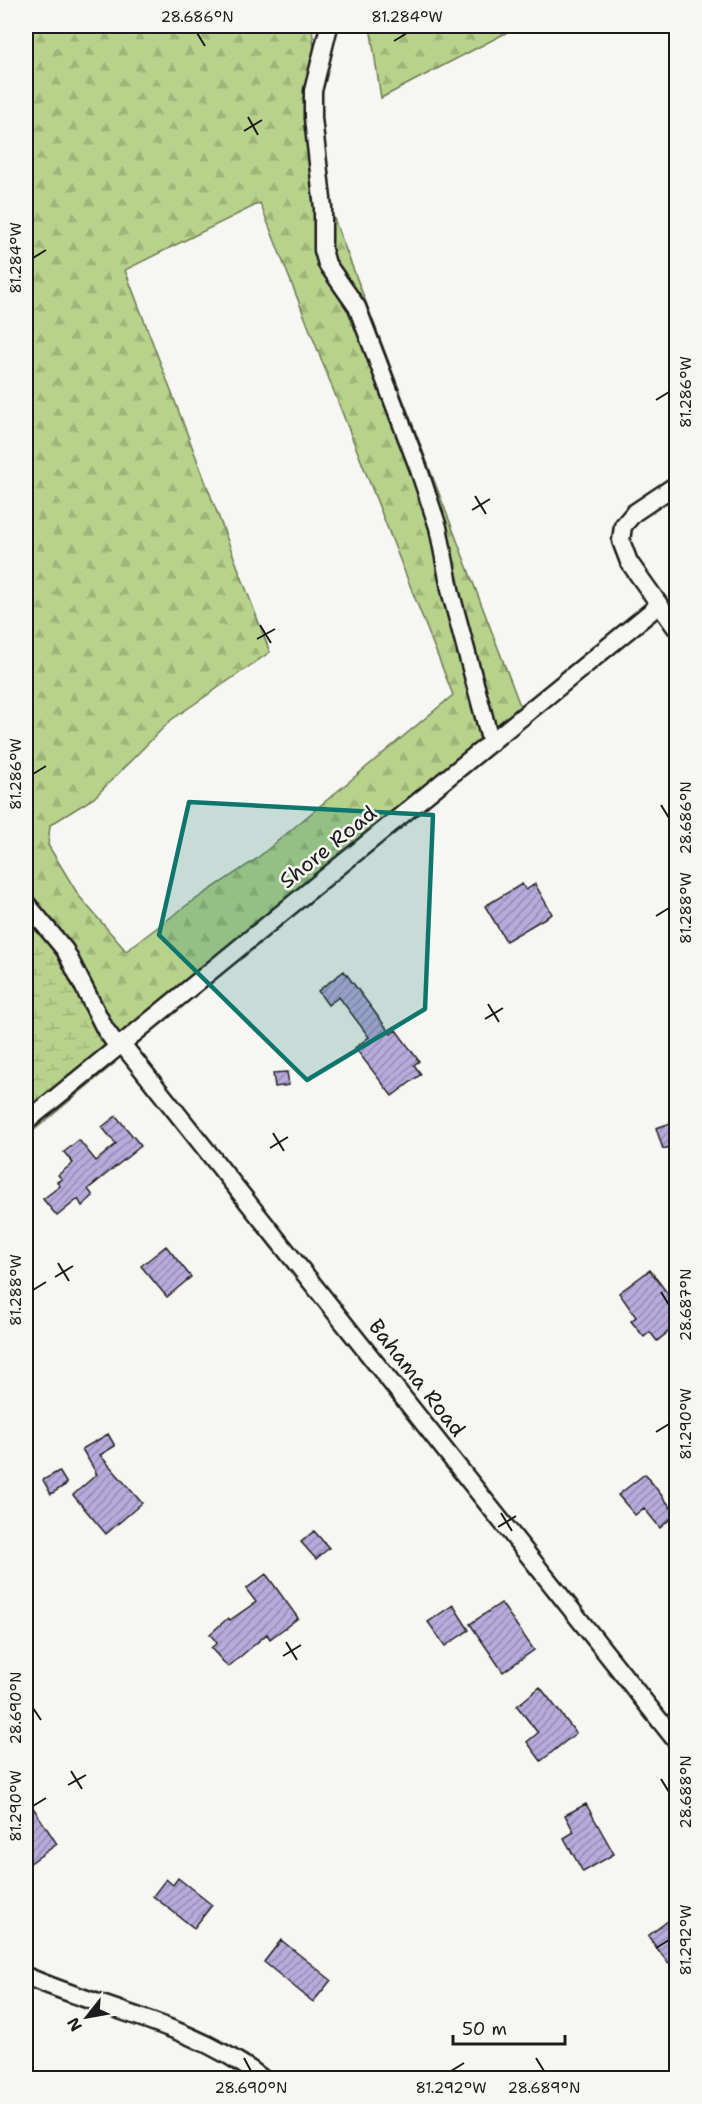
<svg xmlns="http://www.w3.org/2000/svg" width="702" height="2104" font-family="'Shantell Sans',sans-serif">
<defs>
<pattern id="forest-firs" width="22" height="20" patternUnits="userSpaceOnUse" patternTransform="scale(1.5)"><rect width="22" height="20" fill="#b7d38b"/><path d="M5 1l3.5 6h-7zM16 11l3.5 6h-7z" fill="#9db577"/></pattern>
<pattern id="wetland-marsh" width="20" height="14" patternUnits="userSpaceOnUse" patternTransform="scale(1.5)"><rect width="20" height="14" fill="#b7d38b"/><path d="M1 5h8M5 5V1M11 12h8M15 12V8" fill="none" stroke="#9db577"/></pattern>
<pattern id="building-hatch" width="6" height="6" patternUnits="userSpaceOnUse" patternTransform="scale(1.5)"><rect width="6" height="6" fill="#b8abdc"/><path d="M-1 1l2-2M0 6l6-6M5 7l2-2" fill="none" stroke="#958ab2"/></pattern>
</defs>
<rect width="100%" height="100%" fill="#f6f6f2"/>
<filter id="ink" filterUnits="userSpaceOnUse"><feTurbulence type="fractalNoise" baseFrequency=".0167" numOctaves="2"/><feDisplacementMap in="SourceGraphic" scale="12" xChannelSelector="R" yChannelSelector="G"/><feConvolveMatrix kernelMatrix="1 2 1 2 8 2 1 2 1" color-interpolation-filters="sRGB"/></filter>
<g filter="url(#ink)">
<path fill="url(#forest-firs)" stroke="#6a7854" stroke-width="1.5" fill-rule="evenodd" d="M 26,26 L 312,26 L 328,203 L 521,708 L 108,1045 L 100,1023 L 26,908 ZM 260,203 L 453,695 L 255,860 L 187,905 L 126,951 L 79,896 L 48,845 L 50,825 L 94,798 L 171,720 L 270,652 L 125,270 Z
M 370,26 L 519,26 L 381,98 Z"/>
<path fill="url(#wetland-marsh)" stroke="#6a7854" stroke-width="1.5" d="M 26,908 L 100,1023 L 108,1045 L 26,1112 Z
M 114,1061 L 115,1063 L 26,1137 L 26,1132 Z"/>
<path fill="url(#building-hatch)" stroke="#1c1c1c" stroke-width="1.5" d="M 522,884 L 526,890 L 535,884 L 552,914 L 506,941 L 485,906 Z
M 344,971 L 391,1034 L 396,1030 L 419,1061 L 414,1065 L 421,1074 L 392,1096 L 355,1048 L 369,1037 L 339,997 L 328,1005 L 318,991 Z
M 287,1072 L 289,1085 L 275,1087 L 273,1073 Z
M 116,1116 L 141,1146 L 88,1189 L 93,1196 L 82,1206 L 78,1199 L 57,1216 L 43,1199 L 60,1186 L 57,1182 L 62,1179 L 58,1175 L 73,1163 L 64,1152 L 79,1140 L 96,1161 L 116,1144 L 102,1127 Z
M 671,1123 L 676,1145 L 663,1149 L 656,1128 Z
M 166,1246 L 191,1277 L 167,1297 L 141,1266 Z
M 650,1270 L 676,1305 L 676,1326 L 657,1341 L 650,1332 L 644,1337 L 631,1321 L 636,1317 L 619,1293 Z
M 108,1434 L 115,1446 L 100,1455 L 142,1503 L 106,1534 L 73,1495 L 97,1474 L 82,1449 Z
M 59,1471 L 67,1484 L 51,1494 L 43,1480 Z
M 645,1474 L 676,1514 L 660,1528 L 644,1508 L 635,1515 L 618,1495 Z
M 314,1531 L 329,1548 L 316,1559 L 301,1542 Z
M 266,1574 L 298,1618 L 270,1639 L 267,1634 L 228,1667 L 211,1648 L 217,1643 L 210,1634 L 228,1618 L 230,1620 L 256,1602 L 246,1589 Z
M 501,1603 L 534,1650 L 503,1672 L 470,1624 Z
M 453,1605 L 469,1630 L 445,1646 L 428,1622 Z
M 540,1687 L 576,1733 L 541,1761 L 527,1742 L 538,1733 L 517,1706 Z
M 26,1797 L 57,1844 L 26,1866 Z
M 586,1804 L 614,1854 L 583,1872 L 564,1838 L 574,1832 L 565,1815 Z
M 178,1878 L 212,1905 L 194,1928 L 153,1896 L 166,1879 L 173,1885 Z
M 676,1915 L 676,1957 L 668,1963 L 648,1936 Z
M 281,1940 L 331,1980 L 313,2002 L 264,1962 Z"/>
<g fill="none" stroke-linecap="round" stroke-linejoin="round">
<g stroke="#1c1c1c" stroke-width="21">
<path id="minor" d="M 329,26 L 313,91 L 313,118 L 323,208 L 323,250 L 327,264 L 357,307 L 418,467 L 438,527 L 451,594 L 491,743
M 676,485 L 634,513 L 623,526 L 621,541 L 629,562 L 676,628
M 26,903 L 65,950 L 105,1029 L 118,1047
M 122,1044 L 676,1741
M 26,1122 L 659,605
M 26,1976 C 104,2010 194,2025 262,2078"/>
</g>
<use href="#minor" stroke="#f6f6f2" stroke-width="16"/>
</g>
</g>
<path fill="#0f766e" fill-opacity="0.2" stroke="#0f766e" stroke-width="4.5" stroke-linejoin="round" d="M 189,802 L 433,815 L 425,1009 L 307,1080 L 159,935 Z"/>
<path fill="none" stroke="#1c1c1c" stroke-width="2" d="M 197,33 L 205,46M 394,41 L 407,33M 248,117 L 258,135M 244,131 L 262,120M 33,258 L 46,250M 656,400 L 669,392M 475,496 L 486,514M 472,510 L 490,499M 260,625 L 271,643M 257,639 L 275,629M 33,774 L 46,766M 661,805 L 669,818M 656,916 L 669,908M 488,1004 L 499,1022M 485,1019 L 503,1008M 273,1133 L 284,1151M 270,1148 L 288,1137M 58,1263 L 69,1281M 55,1277 L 73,1266M 33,1290 L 46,1282M 661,1292 L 669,1305M 656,1432 L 669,1424M 501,1513 L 512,1531M 498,1527 L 516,1516M 286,1642 L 297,1660M 283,1656 L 301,1645M 33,1708 L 41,1720M 71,1771 L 82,1789M 661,1779 L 669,1792M 68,1785 L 86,1775M 33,1806 L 46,1798M 656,1948 L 669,1940M 244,2058 L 251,2071M 536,2058 L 544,2071M 451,2071 L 464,2063"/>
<g text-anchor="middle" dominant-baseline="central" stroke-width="5" stroke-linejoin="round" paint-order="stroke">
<g font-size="21" fill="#1c1c1c" stroke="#f6f6f2">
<text transform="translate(328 847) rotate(-39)">Shore Road</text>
<text transform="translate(417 1378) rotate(52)">Bahama Road</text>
</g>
</g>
<rect width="702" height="2104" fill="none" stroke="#f6f6f2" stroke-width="66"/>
<g transform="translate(87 2017) rotate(239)" stroke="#f6f6f2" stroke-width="4.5" paint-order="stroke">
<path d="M0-4.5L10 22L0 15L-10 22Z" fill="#1c1c1c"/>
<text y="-9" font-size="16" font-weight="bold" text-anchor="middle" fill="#1c1c1c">N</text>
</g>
<path d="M453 2035v9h112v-9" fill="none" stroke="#1c1c1c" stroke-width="3"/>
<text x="462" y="2035" font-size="18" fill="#1c1c1c" stroke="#f6f6f2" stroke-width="4.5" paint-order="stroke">50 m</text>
<rect x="33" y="33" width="636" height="2038" fill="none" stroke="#1c1c1c" stroke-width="2"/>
<g font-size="15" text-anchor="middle" fill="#1c1c1c">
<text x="197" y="22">28.686°N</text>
<text x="407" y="22">81.284°W</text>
<text transform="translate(16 258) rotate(-90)" y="5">81.284°W</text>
<text transform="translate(686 392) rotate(-90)" y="5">81.286°W</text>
<text transform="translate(16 774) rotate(-90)" y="5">81.286°W</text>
<text transform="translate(686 818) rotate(-90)" y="5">28.686°N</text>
<text transform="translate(686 908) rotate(-90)" y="5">81.288°W</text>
<text transform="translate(16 1290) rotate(-90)" y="5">81.288°W</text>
<text transform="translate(686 1305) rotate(-90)" y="5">28.687°N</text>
<text transform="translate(686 1424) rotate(-90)" y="5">81.290°W</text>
<text transform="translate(16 1708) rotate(-90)" y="5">28.690°N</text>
<text transform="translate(686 1792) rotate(-90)" y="5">28.688°N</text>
<text transform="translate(16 1806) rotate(-90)" y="5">81.290°W</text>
<text transform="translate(686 1940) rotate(-90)" y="5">81.292°W</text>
<text x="251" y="2093">28.690°N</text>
<text x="451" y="2093">81.292°W</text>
<text x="544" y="2093">28.689°N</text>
</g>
</svg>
